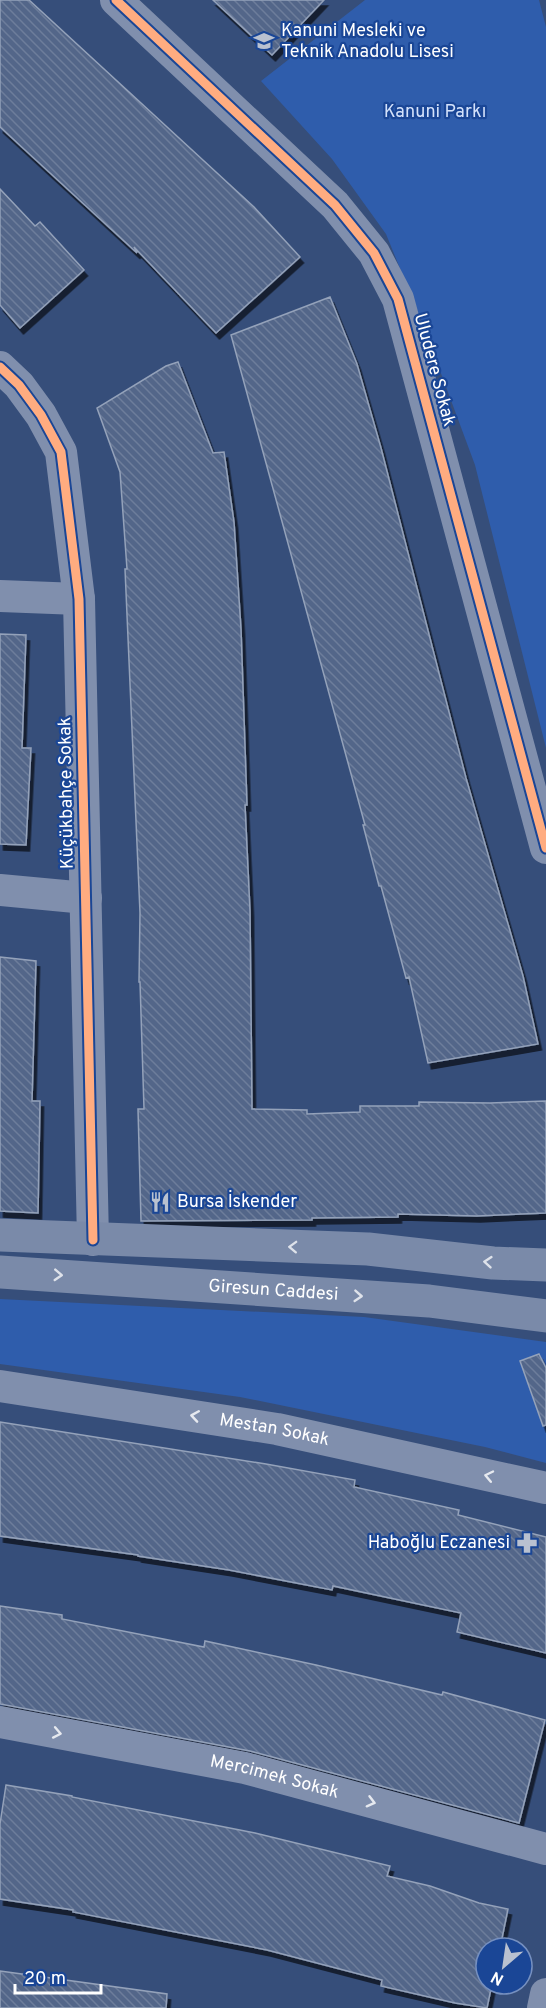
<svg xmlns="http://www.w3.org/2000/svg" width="546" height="2008" font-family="Overpass,sans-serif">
<defs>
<pattern id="building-back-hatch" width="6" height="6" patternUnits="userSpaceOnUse" patternTransform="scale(1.5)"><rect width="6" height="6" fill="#536689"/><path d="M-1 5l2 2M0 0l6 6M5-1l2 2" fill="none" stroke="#6d7d9b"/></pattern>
<filter id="shadow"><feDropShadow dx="3.5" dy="6" stdDeviation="0" flood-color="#0009"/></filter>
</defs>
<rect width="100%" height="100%" fill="#364e7a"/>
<path fill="#2f5dac" d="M 365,0 L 539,0 L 546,27 L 546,748 L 475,465 L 423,325 L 386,234 L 332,159 L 261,81 Z
M 0,1299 L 364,1317 L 546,1342 L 546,1463 L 485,1447 L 240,1397 L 0,1364 Z"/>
<path fill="url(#building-back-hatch)" stroke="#94a2ba" stroke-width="1.5" filter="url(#shadow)" d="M 0,0 L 29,0 L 254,207 L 300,257 L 216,333 L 134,247 L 137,253 L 0,127 Z
M 213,0 L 324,0 L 272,55 Z
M 0,189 L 35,226 L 40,222 L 84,270 L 20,328 L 0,305 Z
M 330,297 L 357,364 L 381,448 L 466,778 L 523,976 L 538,1044 L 428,1063 L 409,977 L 406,978 L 381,886 L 379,886 L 363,825 L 365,825 L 231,335 Z
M 178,362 L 213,453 L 224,452 L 234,522 L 241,629 L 247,805 L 245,805 L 250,911 L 252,1109 L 307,1110 L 307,1114 L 360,1112 L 360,1106 L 419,1106 L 419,1102 L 490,1103 L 546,1101 L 546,1213 L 477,1216 L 398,1214 L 398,1217 L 312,1218 L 312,1220 L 141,1221 L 138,1109 L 144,1109 L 140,982 L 139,982 L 140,913 L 125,569 L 127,569 L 120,472 L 97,408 L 166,366 Z
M 0,634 L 26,635 L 22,748 L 31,748 L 26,845 L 0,844 Z
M 0,957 L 36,961 L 32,1101 L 40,1101 L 38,1213 L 0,1211 Z
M 539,1354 L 546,1368 L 546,1425 L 543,1426 L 520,1361 Z
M 0,1422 L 266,1464 L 355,1480 L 354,1487 L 459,1510 L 458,1515 L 546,1537 L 546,1653 L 457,1632 L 461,1613 L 333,1586 L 332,1590 L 229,1570 L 138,1556 L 138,1555 L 0,1536 Z
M 0,1606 L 62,1615 L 62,1619 L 204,1647 L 205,1641 L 316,1665 L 442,1695 L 443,1692 L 545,1720 L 519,1823 L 250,1751 L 0,1704 Z
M 6,1785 L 72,1796 L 72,1797 L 255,1833 L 390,1866 L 387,1876 L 430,1886 L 479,1903 L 508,1909 L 500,1948 L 486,1948 L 486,1984 L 492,1984 L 487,2008 L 455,2003 L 381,1986 L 382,1980 L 267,1950 L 73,1912 L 73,1910 L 0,1899 L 0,1824 Z
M 0,1971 L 167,1994 L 166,2008 L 0,2008 Z"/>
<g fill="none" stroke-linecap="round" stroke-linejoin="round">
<g stroke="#808fad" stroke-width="32">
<path d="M 116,0 L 335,205 L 374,253 L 398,299 L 546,848"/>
<path d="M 0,367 L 19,385 L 41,415 L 61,452 L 79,599 L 93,1240"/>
<path d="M 0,596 L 79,599"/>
<path d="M 0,890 L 86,898"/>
<path id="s1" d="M 0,1386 L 277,1429 L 546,1488"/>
<path id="s2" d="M 0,1722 L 245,1768 L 546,1849"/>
<path d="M 543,2008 L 546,1994"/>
</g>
<g stroke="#7a8aa9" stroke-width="33">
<path d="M 0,1235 L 368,1249 L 493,1263 L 546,1265"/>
<path id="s3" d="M 0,1272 L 429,1301 L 546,1316"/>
</g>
<g stroke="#1a4696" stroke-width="13">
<path id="cycleway" d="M 116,0 L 335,205 L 374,253 L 398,299 L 546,848
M 0,367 L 19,385 L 41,415 L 61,452 L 79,599 L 93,1240"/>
</g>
<use href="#cycleway" stroke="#ffac80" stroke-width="9"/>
</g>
<defs><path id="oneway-chevron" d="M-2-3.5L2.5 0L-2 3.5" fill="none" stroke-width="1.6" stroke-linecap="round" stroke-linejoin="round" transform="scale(1.5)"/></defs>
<g stroke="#dee2ea">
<use href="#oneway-chevron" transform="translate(293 1247) rotate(-178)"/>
<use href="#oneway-chevron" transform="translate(488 1262) rotate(-175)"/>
<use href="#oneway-chevron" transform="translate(58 1275) rotate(3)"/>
<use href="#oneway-chevron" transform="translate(358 1296) rotate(4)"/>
</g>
<g stroke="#e6e9ef">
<use href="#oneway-chevron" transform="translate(195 1416) rotate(-171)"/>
<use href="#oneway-chevron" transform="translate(489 1476) rotate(-168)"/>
<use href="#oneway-chevron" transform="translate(57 1733) rotate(11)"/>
<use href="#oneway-chevron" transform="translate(371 1802) rotate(15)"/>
</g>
<defs>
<g id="school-bare" transform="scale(1.62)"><path d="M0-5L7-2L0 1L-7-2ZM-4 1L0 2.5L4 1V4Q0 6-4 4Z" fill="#b9c1d0" stroke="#1a4696" stroke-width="2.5" paint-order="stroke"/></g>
<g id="restaurant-bare" transform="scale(1.62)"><path d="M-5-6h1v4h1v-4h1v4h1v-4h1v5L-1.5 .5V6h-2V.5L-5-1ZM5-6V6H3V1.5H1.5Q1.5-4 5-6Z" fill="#b9c1d0" stroke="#1a4696" stroke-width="2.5" paint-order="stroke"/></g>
<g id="pharmacy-bare" transform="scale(1.62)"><path d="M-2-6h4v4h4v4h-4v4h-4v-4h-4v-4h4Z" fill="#b9c1d0" stroke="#1a4696" stroke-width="2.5" paint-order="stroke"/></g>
</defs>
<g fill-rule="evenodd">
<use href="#school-bare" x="264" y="41"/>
<use href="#restaurant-bare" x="160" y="1202"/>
<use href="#pharmacy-bare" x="527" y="1543"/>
</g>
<g text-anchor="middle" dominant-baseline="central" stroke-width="4.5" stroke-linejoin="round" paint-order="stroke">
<g font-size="18" fill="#fff" stroke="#1a4696" text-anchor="start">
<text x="281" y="31">Kanuni Mesleki ve<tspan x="281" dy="21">Teknik Anadolu Lisesi</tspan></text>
<text x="177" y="1202">Bursa İskender</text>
<text x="510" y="1543" text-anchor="end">Haboğlu Eczanesi</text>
</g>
<g font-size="18" fill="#d4e2fb" stroke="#1a4696">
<text x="435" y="112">Kanuni Parkı</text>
</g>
<g font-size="18" fill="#fff" stroke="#1a4696">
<text transform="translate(434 370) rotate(75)">Uludere Sokak</text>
<text transform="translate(67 793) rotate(-91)">Küçükbahçe Sokak</text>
<text stroke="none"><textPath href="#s3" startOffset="274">Giresun Caddesi</textPath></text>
<text stroke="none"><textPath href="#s1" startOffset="278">Mestan Sokak</textPath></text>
<text stroke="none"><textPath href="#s2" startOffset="280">Mercimek Sokak</textPath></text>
</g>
</g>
<g transform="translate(504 1966) rotate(209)"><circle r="28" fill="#1a4696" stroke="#7690c0" stroke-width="1.5"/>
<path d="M0-4.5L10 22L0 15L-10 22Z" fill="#b9c1d0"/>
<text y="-9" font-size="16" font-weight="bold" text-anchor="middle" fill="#ffffff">N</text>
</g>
<path d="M15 1984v9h86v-9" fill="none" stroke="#ffffff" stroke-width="3"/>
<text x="24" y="1984" font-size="18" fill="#ffffff" stroke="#1a4696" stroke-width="4.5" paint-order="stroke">20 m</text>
</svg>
